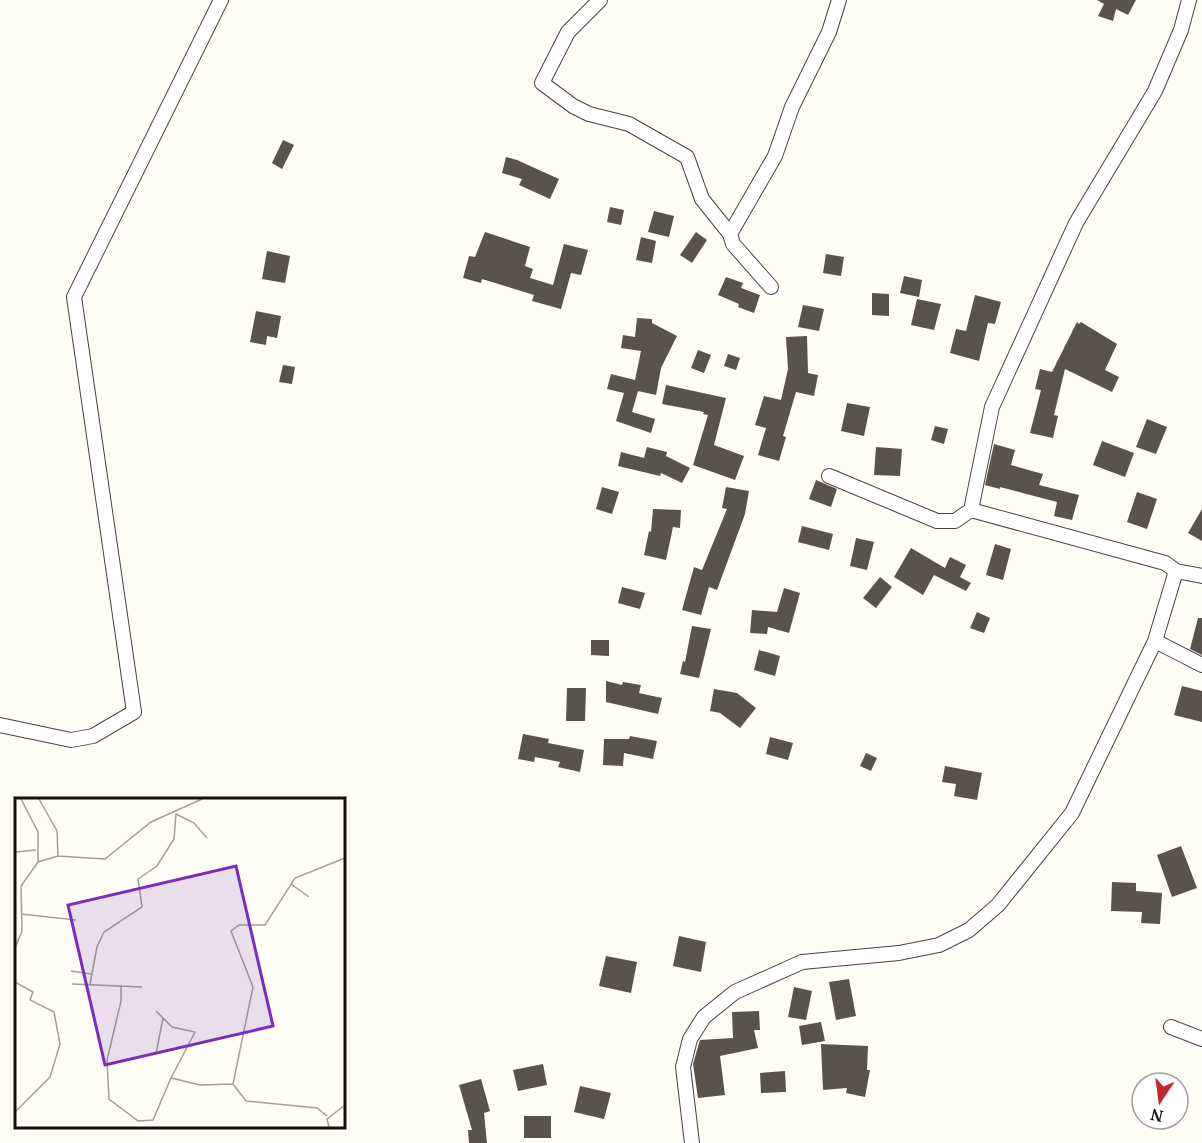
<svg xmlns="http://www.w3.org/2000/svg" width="1202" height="1143" font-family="'PT Serif',serif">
<rect width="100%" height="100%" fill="#fffdf5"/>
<path fill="#5a524d" d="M 1097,0 L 1136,0 L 1128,15 L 1116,9 L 1113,21 L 1098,16 L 1104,4 Z
M 283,140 L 294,145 L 282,169 L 272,163 Z
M 506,157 L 517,160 L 559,179 L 550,199 L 519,185 L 522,179 L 502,173 Z
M 610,207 L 624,210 L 621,225 L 607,222 Z
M 654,211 L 674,216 L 669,237 L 648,232 Z
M 485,232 L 530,247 L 525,266 L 533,269 L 530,278 L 553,285 L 564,244 L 588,250 L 581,275 L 571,273 L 561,309 L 532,301 L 534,295 L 482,279 L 481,283 L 463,278 L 469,256 L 475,257 Z
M 696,232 L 707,240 L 692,263 L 680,255 Z
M 641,237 L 656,241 L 652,263 L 636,260 Z
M 267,251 L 290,256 L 285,283 L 262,279 Z
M 826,254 L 844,257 L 841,276 L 823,273 Z
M 904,276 L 922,280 L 919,297 L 900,293 Z
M 726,277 L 743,283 L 741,288 L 760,295 L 754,313 L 738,307 L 739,304 L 718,295 Z
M 872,293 L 889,294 L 889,316 L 872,315 Z
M 975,295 L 1001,302 L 995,324 L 988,323 L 979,361 L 950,353 L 956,329 L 966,331 Z
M 917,299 L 941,304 L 934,330 L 911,325 Z
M 803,305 L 824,309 L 819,331 L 798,327 Z
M 256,311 L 281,316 L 277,338 L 267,336 L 266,345 L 250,342 Z
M 637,318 L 652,319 L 652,323 L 677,336 L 661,368 L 656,395 L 638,391 L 632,412 L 655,419 L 651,433 L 616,421 L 624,393 L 607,389 L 611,374 L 635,380 L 641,351 L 621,348 L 623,335 L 635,337 Z
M 1077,322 L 1079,324 L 1081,322 L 1117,344 L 1105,370 L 1119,377 L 1112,392 L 1065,369 L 1054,415 L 1058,416 L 1053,438 L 1030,433 L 1041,390 L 1035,389 L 1040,369 L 1052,372 Z
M 807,336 L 808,373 L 818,375 L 814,396 L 796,392 L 783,436 L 786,437 L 779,461 L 758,455 L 766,428 L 755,425 L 764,396 L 781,400 L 788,369 L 786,337 Z
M 698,350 L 711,355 L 704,373 L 691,368 Z
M 728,354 L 740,358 L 736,370 L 724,366 Z
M 283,365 L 295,367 L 292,384 L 279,382 Z
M 666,385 L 726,398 L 714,445 L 744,456 L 735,480 L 693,465 L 708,415 L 703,414 L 704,412 L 662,404 Z
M 847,403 L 870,407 L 864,436 L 841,431 Z
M 1147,419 L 1167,427 L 1156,454 L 1136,447 Z
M 935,426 L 948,429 L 944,444 L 931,440 Z
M 1102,441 L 1134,453 L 1125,477 L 1093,465 Z
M 994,444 L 1015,450 L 1011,465 L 1043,474 L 1039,485 L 1079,495 L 1072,520 L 1054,516 L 1057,502 L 1000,487 L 1000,489 L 985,485 Z
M 647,447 L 667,452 L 666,456 L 690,468 L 682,483 L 661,473 L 660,476 L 618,466 L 621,452 L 644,458 Z
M 876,447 L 902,449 L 900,476 L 874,475 Z
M 816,480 L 837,489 L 831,507 L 809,499 Z
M 602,487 L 619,492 L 612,514 L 596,509 Z
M 726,487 L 749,491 L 745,514 L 717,590 L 709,587 L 701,615 L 682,610 L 694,567 L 702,570 L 727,509 L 722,508 Z
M 1137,492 L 1157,499 L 1147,529 L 1127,522 Z
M 653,509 L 681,510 L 680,528 L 673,527 L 666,560 L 644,555 L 649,531 L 651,532 Z
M 1202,509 L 1202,541 L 1188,533 Z
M 802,526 L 833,534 L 829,550 L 798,542 Z
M 856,538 L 874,542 L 867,570 L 850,566 Z
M 995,544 L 1011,549 L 1003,580 L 986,575 Z
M 911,548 L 945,568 L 950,557 L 966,565 L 960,577 L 971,583 L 966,591 L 934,575 L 923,595 L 894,577 Z
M 880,577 L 892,587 L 876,608 L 863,598 Z
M 622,587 L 645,593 L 640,609 L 618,603 Z
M 784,588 L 800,593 L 789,633 L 768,627 L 767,634 L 750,633 L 752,610 L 777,612 Z
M 977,612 L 990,618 L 984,633 L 970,628 Z
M 1198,618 L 1202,618 L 1202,655 L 1190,649 Z
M 692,626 L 711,629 L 699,678 L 680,674 L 683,661 L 685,662 Z
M 591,640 L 609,640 L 609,656 L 591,655 Z
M 759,650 L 780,656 L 775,676 L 754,670 Z
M 606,681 L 622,685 L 623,682 L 641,685 L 639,693 L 662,698 L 658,714 L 606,702 Z
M 1182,686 L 1202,691 L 1202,722 L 1174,715 Z
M 567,688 L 586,688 L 585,721 L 566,721 Z
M 714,689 L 737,693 L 756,708 L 740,728 L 720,713 L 710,711 Z
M 523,734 L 549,739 L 548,743 L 584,750 L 580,772 L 558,767 L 560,762 L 535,757 L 534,762 L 518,759 Z
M 630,736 L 657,741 L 653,759 L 624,753 L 623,766 L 603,765 L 604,739 L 629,739 Z
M 770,737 L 793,743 L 788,760 L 766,754 Z
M 866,753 L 877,758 L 871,771 L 860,766 Z
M 945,766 L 982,773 L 977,800 L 954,796 L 956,784 L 942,782 Z
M 1181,846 L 1197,888 L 1172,897 L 1157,855 Z
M 1112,882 L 1136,883 L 1136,891 L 1162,893 L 1160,924 L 1141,923 L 1142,912 L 1111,911 Z
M 679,936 L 706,942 L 701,972 L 673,966 Z
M 606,956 L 637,962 L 631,993 L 599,986 Z
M 849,979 L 856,1016 L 836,1020 L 829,982 Z
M 794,987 L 812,991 L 806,1020 L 788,1017 Z
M 759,1011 L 760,1030 L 754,1030 L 758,1048 L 720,1056 L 725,1095 L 698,1098 L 693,1064 L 700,1040 L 733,1038 L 732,1012 Z
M 821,1022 L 825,1041 L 802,1045 L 799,1026 Z
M 821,1044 L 868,1046 L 867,1070 L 870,1070 L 865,1097 L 846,1093 L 847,1088 L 823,1090 Z
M 543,1064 L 547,1085 L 518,1091 L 513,1070 Z
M 785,1071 L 786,1092 L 761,1093 L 760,1073 Z
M 481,1079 L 490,1111 L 484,1113 L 487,1143 L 469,1143 L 468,1130 L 472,1130 L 459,1085 Z
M 580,1086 L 611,1093 L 604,1119 L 574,1112 Z
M 524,1116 L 551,1116 L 551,1138 L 524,1138 Z"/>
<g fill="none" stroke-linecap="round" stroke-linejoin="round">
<g stroke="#444" stroke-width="16">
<path id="minor" d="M 600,0 L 568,32 L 542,83 L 573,106 L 589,114 L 629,124 L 687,157 L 702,199 L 730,234 L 733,244 L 771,287
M 730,234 L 775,156 L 792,107 L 829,32 L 839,0
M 829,476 L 937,521 L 955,521 L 971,510 L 992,407 L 1076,223 L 1155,91 L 1181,30 L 1189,0
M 971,510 L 1165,563 L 1176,571 L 1202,576
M 1155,641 L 1202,665
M 0,725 L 71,740 L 93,736 L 134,712 L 74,297 L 221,0
M 1171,1027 L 1202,1039
M 692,1143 L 683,1067 L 690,1039 L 704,1017 L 735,992 L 802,962 L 899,953 L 939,945 L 969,930 L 998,905 L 1072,813 L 1155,641 L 1176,571"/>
</g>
<use href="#minor" stroke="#fff" stroke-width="14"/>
</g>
<g transform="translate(15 798)">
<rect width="330" height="330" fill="#fffdf5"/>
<path fill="none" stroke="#a09f9a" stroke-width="1.5" d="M 6,1 L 23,34 L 23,64M 24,1 L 42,33 L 43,58M 0,54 L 21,52M 276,86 L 294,99M 6,116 L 61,122M 0,150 L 7,133 L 6,88 L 23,64 L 43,58 L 90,61 L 136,24 L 187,1M 56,173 L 76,176M 0,184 L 18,194 L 15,202 L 39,214 L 45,246 L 35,279 L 0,314M 57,186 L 127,189M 75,186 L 82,149 L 89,134 L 127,109 L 123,81 L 142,68 L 159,41 L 161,16 L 179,25 L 192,40M 106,188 L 106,203 L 92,262 L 94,301 L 123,323 L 138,322 L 156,280 L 185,287 L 218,286 L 238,189 L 216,133 L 224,127 L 250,127 L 280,80 L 330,60M 141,213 L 157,229 L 180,234 L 156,280M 141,256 L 148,220M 218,286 L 231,303 L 302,310 L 312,318M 314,329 L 312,321 L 330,307"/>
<path fill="#7b2cbf" fill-opacity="0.15" stroke="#7b2cbf" stroke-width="3" d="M 221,68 L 258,228 L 90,267 L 53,107 Z"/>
<rect width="330" height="330" fill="none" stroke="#111" stroke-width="3"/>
</g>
<g transform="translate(1160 1101) rotate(193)"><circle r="28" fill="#ffffff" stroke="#a0a0a0" stroke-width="1.5"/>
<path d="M0-4.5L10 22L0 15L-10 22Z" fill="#c4262e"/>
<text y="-9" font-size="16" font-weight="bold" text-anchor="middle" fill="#111111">N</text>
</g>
</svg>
